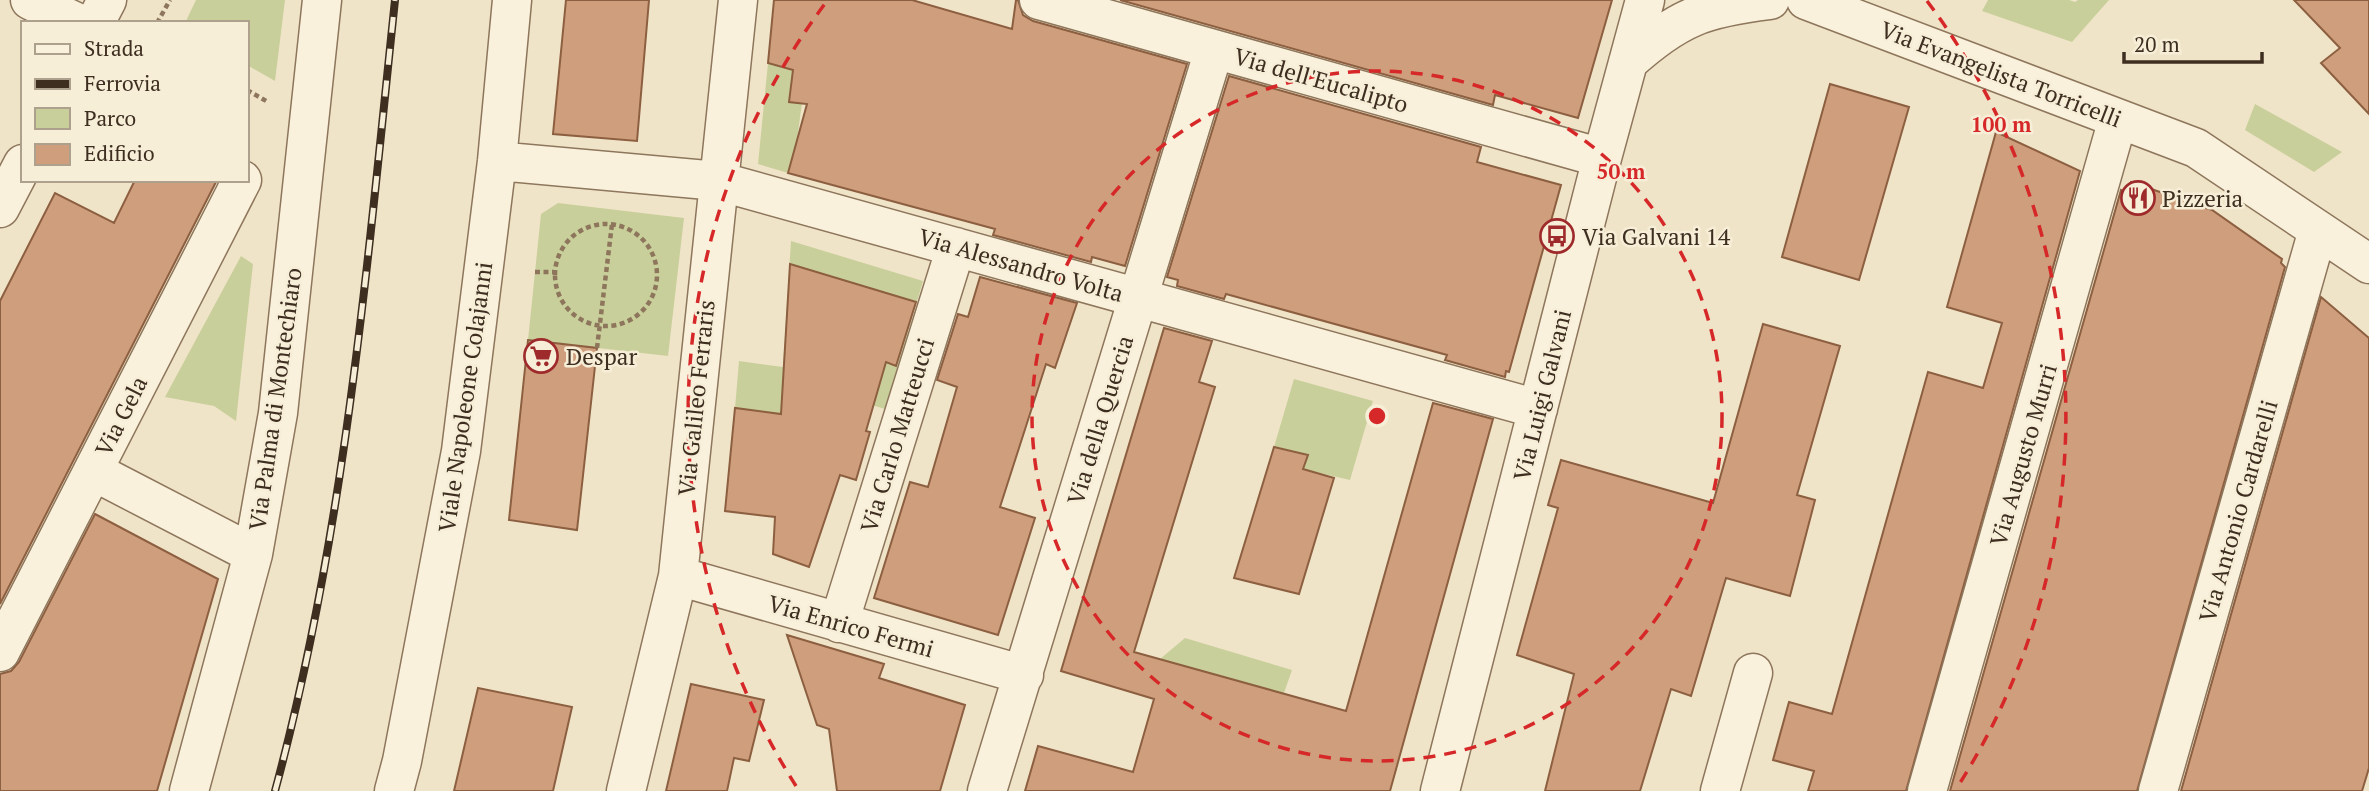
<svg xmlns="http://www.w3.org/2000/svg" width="2369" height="791" font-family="'PT Serif',serif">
<rect width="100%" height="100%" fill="#f0e4c8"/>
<path fill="#c9cf9b" d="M 196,0 L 285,0 L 275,81 L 247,65 L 247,23 L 185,23 Z
M 1988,0 L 2069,0 L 2075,2 L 2078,0 L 2109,0 L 2072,42 L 1982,11 Z
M 768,63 L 793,70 L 789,101 L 802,103 L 797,140 L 788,173 L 758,164 Z
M 2255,104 L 2342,152 L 2314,172 L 2245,130 Z
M 558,203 L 684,218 L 668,356 L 528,340 L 541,214 Z
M 791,241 L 923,281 L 885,409 L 784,379 L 781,414 L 735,408 L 739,361 L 783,367 Z
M 241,256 L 253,264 L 236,421 L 214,406 L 165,397 Z
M 1294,379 L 1373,401 L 1350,480 L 1303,469 L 1308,455 L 1274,447 Z
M 1185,638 L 1292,670 L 1284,693 L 1160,659 Z"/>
<path fill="#cf9f7d" stroke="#8d5f41" stroke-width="2" d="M 566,0 L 649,0 L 637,141 L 553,134 Z
M 774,0 L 912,0 L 1012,29 L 1016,0 L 1018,0 L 1023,15 L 1033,21 L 1187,64 L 1125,266 L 1092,257 L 1091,262 L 993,235 L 995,229 L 788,173 L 807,104 L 789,102 L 793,70 L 768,63 Z
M 1120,0 L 1612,0 L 1578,118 L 1495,95 L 1493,105 Z
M 2294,0 L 2369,0 L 2369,114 L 2321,63 L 2340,48 Z
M 1229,76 L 1481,147 L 1477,162 L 1561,185 L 1509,372 L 1506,371 L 1505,377 L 1445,360 L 1447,355 L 1226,294 L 1224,299 L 1177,286 L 1178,280 L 1167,277 Z
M 1830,84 L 1909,107 L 1859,280 L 1782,257 Z
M 1996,132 L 2080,171 L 1906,791 L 1808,791 L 1814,771 L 1773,760 L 1789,702 L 1832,714 L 1928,372 L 1983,388 L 2002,323 L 1947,307 Z
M 135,180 L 217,180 L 0,604 L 0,301 L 55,193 L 114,223 Z
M 2131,182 L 2212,210 L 2282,259 L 2281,263 L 2285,267 L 2137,791 L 1950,791 L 2121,190 L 2127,193 Z
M 790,264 L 916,302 L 896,366 L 886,362 L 866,431 L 870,432 L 856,480 L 840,475 L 809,567 L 773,554 L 775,517 L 725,511 L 735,408 L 781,414 Z
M 980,277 L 1077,303 L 1055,368 L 1046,364 L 1000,507 L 1035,518 L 998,635 L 874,598 L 910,482 L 928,487 L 957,387 L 937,380 L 958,314 L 968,317 Z
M 2321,297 L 2369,338 L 2369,768 L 2362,791 L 2181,791 Z
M 1763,324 L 1840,346 L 1797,495 L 1815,500 L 1790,596 L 1726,578 L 1691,696 L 1671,689 L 1640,791 L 1545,791 L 1574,674 L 1517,655 L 1558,508 L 1548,505 L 1561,460 L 1713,503 Z
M 1164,328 L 1212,341 L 1199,382 L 1215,387 L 1134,652 L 1346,711 L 1433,403 L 1493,419 L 1390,791 L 1025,791 L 1038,746 L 1133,772 L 1154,699 L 1061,671 Z
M 528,340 L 597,348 L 577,530 L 509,520 Z
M 1274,447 L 1308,455 L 1303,469 L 1334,478 L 1299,594 L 1234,578 Z
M 95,514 L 218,579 L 157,791 L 0,791 L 0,674 L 11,671 L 19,662 Z
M 787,635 L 884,664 L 879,678 L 965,705 L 940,791 L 837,791 L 829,729 L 817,725 Z
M 691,684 L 764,700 L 749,761 L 734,758 L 727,791 L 666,791 Z
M 478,688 L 572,707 L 553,791 L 454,791 Z"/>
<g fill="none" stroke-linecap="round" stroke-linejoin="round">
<g stroke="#8d765c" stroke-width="41">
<path id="minor" d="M 30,0 L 78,23
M 1039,0 L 1602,158
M 1806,0 L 2196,148 L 2369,264
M 95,23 L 107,0
M 1628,62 C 1678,17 1704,8 1770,0
M 497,161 L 718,181 L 1538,409
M 0,208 L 23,164
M 93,471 L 253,554
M 678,576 L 1024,675
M 839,623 L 956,247
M 0,652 L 242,180
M 189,791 L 253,554 L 278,413 L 322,0
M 394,791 L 402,761 L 461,451 L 497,161 L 512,0
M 626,791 L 678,576 L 738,0
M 987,791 L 1214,50
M 1440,791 L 1602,158 L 1645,0
M 1720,791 L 1753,673
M 1927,791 L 2118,119
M 2158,791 L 2318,230"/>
</g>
<path stroke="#8d765c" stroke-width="4.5" stroke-dasharray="5 3.5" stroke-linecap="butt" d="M 157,23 L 170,0
M 247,90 L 268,102
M555 275a51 51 0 1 1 102 0a51 51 0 1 1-102 0Z
M 535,272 L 554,272
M 597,348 L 612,224"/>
<use href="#minor" stroke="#faf1dc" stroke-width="38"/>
<g stroke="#3d2e20" stroke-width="8">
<path id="rail" d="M 275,791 C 345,532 367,266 395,0"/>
</g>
<use href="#rail" stroke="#f7eed8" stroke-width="5" stroke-dasharray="16" stroke-linecap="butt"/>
</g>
<g fill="none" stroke="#d62828" stroke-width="3.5" stroke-dasharray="12 9">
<circle cx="1377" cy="416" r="345"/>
<path d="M796 786A689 689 0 0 1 827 1M1927 1A689 689 0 0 1 1958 786"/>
</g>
<defs>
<g id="restaurant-ring" transform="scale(1.75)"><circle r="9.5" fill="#f7eed8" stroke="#9e2a2b" stroke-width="1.5"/><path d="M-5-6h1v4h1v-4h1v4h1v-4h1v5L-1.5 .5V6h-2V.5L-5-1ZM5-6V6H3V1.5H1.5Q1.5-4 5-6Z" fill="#9e2a2b"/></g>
<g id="bus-ring" transform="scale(1.75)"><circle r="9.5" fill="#f7eed8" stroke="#9e2a2b" stroke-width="1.5"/><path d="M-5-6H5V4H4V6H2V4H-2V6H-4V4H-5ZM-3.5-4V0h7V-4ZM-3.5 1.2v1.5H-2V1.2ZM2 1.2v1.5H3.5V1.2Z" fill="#9e2a2b"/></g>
<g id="supermarket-ring" transform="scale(1.75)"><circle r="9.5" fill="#f7eed8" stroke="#9e2a2b" stroke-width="1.5"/><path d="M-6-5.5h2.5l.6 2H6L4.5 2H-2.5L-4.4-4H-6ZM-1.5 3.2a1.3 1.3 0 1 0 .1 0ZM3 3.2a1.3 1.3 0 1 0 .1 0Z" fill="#9e2a2b"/></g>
</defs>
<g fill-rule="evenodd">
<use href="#restaurant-ring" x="2138" y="198"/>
<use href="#bus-ring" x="1557" y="236"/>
<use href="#supermarket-ring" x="541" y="356"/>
</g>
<g text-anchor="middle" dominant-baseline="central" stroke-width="5" stroke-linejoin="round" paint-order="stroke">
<g font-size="23" fill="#3d2e20" stroke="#f7eed8">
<text transform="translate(2001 74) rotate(21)">Via Evangelista Torricelli</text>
<text transform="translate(1321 80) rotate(16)">Via dell'Eucalipto</text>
<text transform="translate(1021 265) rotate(16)">Via Alessandro Volta</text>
<text transform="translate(1542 395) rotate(-76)">Via Luigi Galvani</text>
<text transform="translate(465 397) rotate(-82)">Viale Napoleone Colajanni</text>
<text transform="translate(696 398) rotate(-84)">Via Galileo Ferraris</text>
<text transform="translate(275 399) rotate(-82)">Via Palma di Montechiaro</text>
<text transform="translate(121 416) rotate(-63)">Via Gela</text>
<text transform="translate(1100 420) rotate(-73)">Via della Quercia</text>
<text transform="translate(897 435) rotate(-73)">Via Carlo Matteucci</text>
<text transform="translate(2023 455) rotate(-74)">Via Augusto Murri</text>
<text transform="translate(2238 511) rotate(-74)">Via Antonio Cardarelli</text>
<text transform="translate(851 626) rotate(16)">Via Enrico Fermi</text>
</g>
<g font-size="23" fill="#3d2e20" stroke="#f7eed8" text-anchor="start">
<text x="2162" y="198">Pizzeria</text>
<text x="1582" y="236">Via Galvani 14</text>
<text x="566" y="356">Despar</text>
</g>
</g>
<circle cx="1377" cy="416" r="10" fill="#d62828" stroke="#f7eed8" stroke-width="3.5"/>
<g font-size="21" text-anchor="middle" font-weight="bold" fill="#d62828" stroke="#f7eed8" stroke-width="5" stroke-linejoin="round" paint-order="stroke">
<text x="2001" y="132">100 m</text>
<text x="1621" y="179">50 m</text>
</g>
<rect x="21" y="21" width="228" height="161" fill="#f7eed8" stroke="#ada18e" stroke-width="2"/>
<rect x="35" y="44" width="35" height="10" fill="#faf1dc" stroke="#ada18e" stroke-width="2"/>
<text x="84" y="56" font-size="21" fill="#3d2e20">Strada</text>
<rect x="35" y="79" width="35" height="10" fill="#3d2e20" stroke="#ada18e" stroke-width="2"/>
<text x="84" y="91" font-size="21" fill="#3d2e20">Ferrovia</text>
<rect x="35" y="108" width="35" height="21" fill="#c9cf9b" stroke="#ada18e" stroke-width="2"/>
<text x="84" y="126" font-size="21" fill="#3d2e20">Parco</text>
<rect x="35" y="144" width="35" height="21" fill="#cf9f7d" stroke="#ada18e" stroke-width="2"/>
<text x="84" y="161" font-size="21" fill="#3d2e20">Edificio</text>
<path d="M2124 52v10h138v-10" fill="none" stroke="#3d2e20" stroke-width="3.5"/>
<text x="2134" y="52" font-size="21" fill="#3d2e20" stroke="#f7eed8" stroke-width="5" paint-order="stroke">20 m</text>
</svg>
